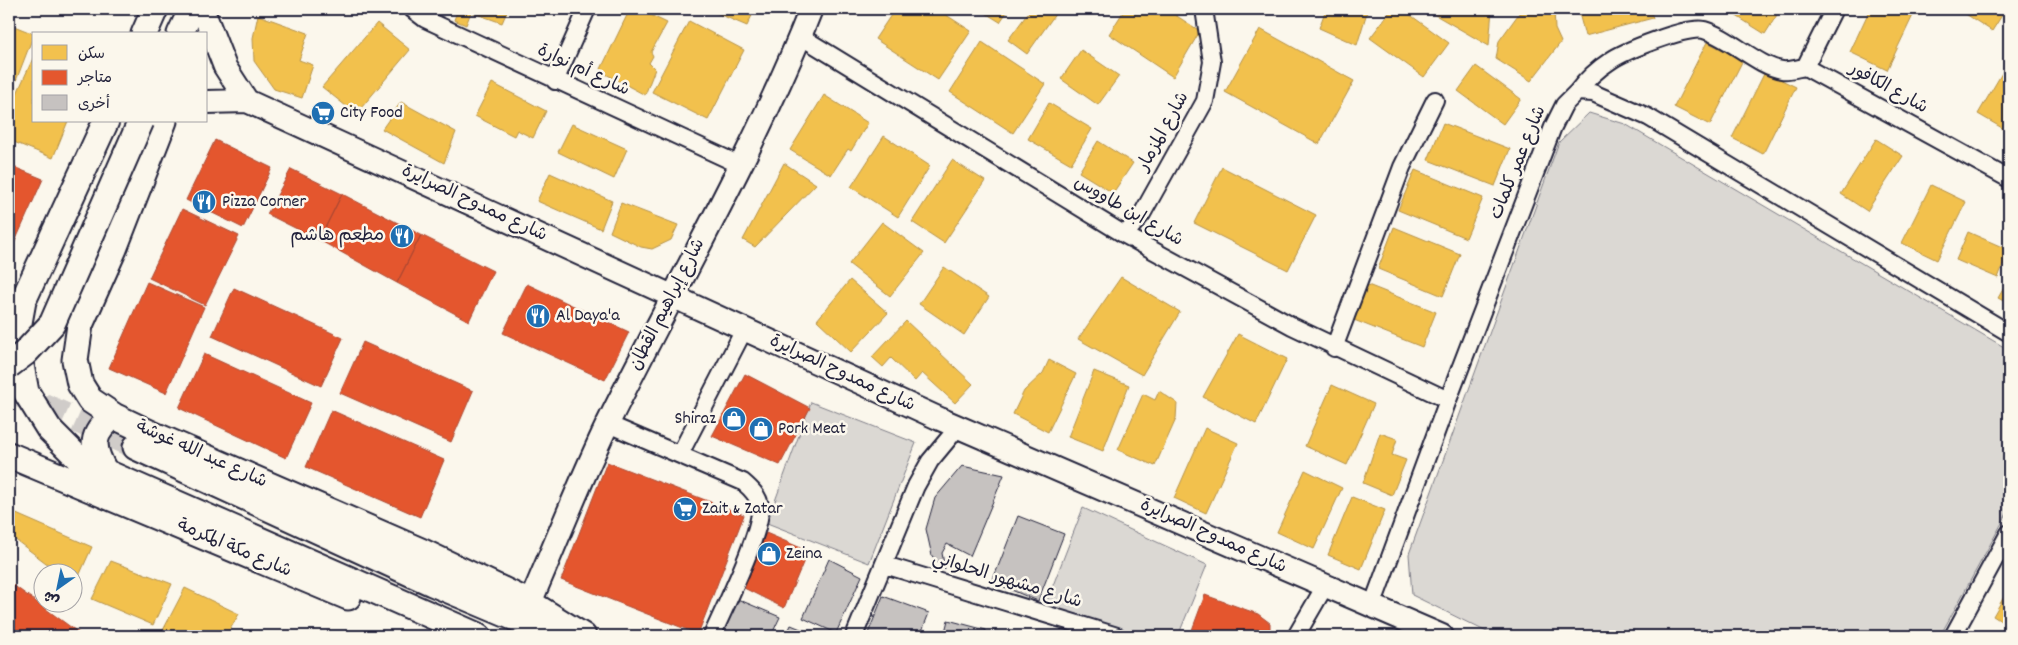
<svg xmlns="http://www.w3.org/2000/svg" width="2018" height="645" font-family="Dekko,'Playpen Sans Arabic',sans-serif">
<rect width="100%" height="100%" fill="#fbf7ec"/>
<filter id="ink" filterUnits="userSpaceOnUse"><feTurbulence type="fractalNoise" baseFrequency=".02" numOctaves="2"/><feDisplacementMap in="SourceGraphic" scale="10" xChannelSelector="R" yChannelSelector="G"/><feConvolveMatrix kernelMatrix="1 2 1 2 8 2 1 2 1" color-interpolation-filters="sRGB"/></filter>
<g filter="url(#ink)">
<path fill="#dbd8d3" stroke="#7e7d87" d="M 1589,113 L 1625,124 L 2009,350 L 2009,510 L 1940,636 L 1495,636 L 1412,595 L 1409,554 L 1559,142 Z
M 811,402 L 916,443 L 869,563 L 767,523 Z
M 1083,508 L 1207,565 L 1178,636 L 1125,636 L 1043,611 Z"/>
<path fill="#f2c14e" stroke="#b49148" d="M 458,9 L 508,9 L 502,23 L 471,12 L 466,25 L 454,20 Z
M 630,9 L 638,9 L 667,23 L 651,52 L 653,56 L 649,63 L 655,69 L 645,95 L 600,71 Z
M 707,9 L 755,9 L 747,26 Z
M 895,9 L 937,9 L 971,31 L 938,80 L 875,39 Z
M 979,9 L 1009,9 L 1000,22 Z
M 1031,9 L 1058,10 L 1027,54 L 1008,40 Z
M 1125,9 L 1166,9 L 1200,31 L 1173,77 L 1109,34 Z
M 1326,9 L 1368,9 L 1357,45 L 1319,28 Z
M 1392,9 L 1402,9 L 1449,43 L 1424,77 L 1370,38 Z
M 1425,9 L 1492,9 L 1489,46 Z
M 1520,9 L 1554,9 L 1555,29 L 1561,42 L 1531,81 L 1496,59 L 1499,41 L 1520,12 Z
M 1578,9 L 1650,9 L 1653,18 L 1585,36 Z
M 1732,9 L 1778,9 L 1780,10 L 1765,34 L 1730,12 Z
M 1870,9 L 1916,9 L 1887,70 L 1850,52 Z
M 1958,9 L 2006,9 L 1992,31 Z
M 258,15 L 308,33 L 299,60 L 313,65 L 302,98 L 274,89 L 254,61 L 253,38 Z
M 689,21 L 744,50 L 708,120 L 652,92 Z
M 377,23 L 410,50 L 356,114 L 322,87 Z
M 9,24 L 34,34 L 9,99 Z
M 1260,29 L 1354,81 L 1319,144 L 1225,92 Z
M 982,42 L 1045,84 L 1013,133 L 950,92 Z
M 1707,42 L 1743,60 L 1710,125 L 1674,107 Z
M 1081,50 L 1119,76 L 1098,105 L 1061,79 Z
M 34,56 L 34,121 L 68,121 L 53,158 L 9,140 L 9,111 Z
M 1476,66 L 1521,99 L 1503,124 L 1458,91 Z
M 2005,68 L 2009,70 L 2009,132 L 1978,114 Z
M 1765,72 L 1796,87 L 1763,154 L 1732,138 Z
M 492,83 L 546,111 L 533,138 L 517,130 L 514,136 L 475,116 Z
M 824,95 L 868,123 L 851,151 L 848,149 L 831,175 L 790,150 Z
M 401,102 L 456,132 L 444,163 L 382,129 Z
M 1049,103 L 1092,129 L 1071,164 L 1028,139 Z
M 1443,123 L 1510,149 L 1495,186 L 1428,160 Z
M 572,124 L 627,149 L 614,179 L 558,152 Z
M 884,136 L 930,166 L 898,217 L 851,187 Z
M 1876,139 L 1903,156 L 1867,211 L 1841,194 Z
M 1098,141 L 1133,163 L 1113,193 L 1079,172 Z
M 952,160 L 985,181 L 944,243 L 912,222 Z
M 784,163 L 816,184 L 755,247 L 743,240 Z
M 1222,167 L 1316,215 L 1288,270 L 1194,223 Z
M 1415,170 L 1483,198 L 1466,238 L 1398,210 Z
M 550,173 L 612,201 L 601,229 L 537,201 Z
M 1931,185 L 1966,202 L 1937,260 L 1902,243 Z
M 621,203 L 678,225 L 671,240 L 652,249 L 641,247 L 610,232 Z
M 882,222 L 924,253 L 890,296 L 849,264 Z
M 1394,227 L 1460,254 L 1443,296 L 1378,269 Z
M 1968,232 L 2009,250 L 1998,278 L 1956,260 Z
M 944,267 L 989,297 L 964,335 L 919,304 Z
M 1121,277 L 1180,312 L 1142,375 L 1078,339 Z
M 2009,279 L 2009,304 L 1998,298 Z
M 850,280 L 888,313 L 851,352 L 817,320 Z
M 1368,285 L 1436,312 L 1422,347 L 1354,320 Z
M 906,321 L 973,384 L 955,403 L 922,373 L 915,381 L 891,358 L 883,367 L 872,357 Z
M 1238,334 L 1287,359 L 1256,424 L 1203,397 Z
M 1049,360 L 1076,374 L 1048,432 L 1013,414 L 1024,391 L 1043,373 Z
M 1094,371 L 1129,385 L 1103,451 L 1068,437 Z
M 1332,385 L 1374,404 L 1347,465 L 1305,446 Z
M 1159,391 L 1177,403 L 1176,419 L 1155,466 L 1118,450 L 1143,394 L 1155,400 Z
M 1205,428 L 1238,443 L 1206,513 L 1174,498 Z
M 1380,433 L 1397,439 L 1392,455 L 1406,460 L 1392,495 L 1363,483 Z
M 1305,470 L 1342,488 L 1314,549 L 1277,532 Z
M 1352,497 L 1385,510 L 1361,569 L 1328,555 Z
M 14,513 L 92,547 L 75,585 L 72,583 L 72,572 L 58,572 L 9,535 L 9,524 Z
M 111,561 L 172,584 L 153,625 L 92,599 Z
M 185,588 L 239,614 L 226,636 L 160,636 Z
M 2009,588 L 2009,626 L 1993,616 Z"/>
<path fill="#e4572e" stroke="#aa4732" d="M 215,140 L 272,168 L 243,228 L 186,200 Z
M 9,165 L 43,179 L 9,255 Z
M 291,169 L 342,194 L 319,240 L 267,214 Z
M 342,194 L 421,235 L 397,283 L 319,240 Z
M 182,209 L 239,236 L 205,305 L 149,278 Z
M 421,235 L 493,271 L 469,321 L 397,283 Z
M 147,282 L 204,307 L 166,393 L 109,368 Z
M 527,284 L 629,332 L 605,380 L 503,333 Z
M 234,288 L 343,338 L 321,386 L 212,336 Z
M 363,342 L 473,391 L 451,442 L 340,393 Z
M 204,354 L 311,403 L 286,458 L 179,408 Z
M 745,374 L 810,408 L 780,465 L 712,436 Z
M 331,410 L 444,460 L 420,517 L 306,467 Z
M 607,462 L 744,515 L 698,634 L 561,580 Z
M 766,533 L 808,551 L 784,608 L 742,587 Z
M 9,582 L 83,636 L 9,636 Z
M 1205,595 L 1258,614 L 1270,623 L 1270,636 L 1208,636 L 1192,630 Z"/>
<path fill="#c6c2c0" stroke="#22223b" d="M 962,466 L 1004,475 L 970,556 L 947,544 L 942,553 L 945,569 L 932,556 L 926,529 L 935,498 Z
M 1018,516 L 1064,534 L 1038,601 L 992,582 Z
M 829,559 L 862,576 L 836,633 L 803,618 Z
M 883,596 L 929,613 L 920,636 L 867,636 Z
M 735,598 L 780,617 L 771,636 L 718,636 Z
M 948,620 L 986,630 L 985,636 L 944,636 Z
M 791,625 L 818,636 L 786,636 Z"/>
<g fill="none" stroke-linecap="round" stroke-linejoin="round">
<path stroke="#d0ccc9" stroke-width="25" stroke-dasharray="25 12" stroke-linecap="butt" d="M 9,390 L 136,447"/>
<g stroke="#22223b" stroke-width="20">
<path id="street" d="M 412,9 L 425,19 L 740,165
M 1834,9 L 1805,67 L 2009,179
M 800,36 L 1125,235 L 1292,326 L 1448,400
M 555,81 L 587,9
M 1577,92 C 1586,80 1596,70 1610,61 C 1624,51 1687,26 1704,30 C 1729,37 1759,67 1782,70 C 1789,71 1798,68 1805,67
M 1125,235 L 1142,214 L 1205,101 L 1212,62 L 1204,9
M 1334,348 L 1402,167 L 1435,100
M 608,424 L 743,482 C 750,488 759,496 760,506 C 763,531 723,610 712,636
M 680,454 L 745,328
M 885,565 L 1117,636
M 1372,606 L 1448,400 L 1553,127 L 1564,105 L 1577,92 L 1593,93 L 1648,117 L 2009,333
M 854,636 L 916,486 L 930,461 L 959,426
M 1296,636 L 1325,586
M 1953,636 L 2009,533"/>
</g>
<g stroke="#22223b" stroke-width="26">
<path id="secondary" d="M 206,18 L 225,67 L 247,101
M 206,102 L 247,101 L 940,419 L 1442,636
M 530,603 C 556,543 580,481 608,423 C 676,285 755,151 811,9"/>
</g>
<g stroke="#22223b" stroke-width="29">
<path id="primary" d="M 144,34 L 155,9
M 180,34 L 192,9
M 164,121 L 114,249 L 80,325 L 75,360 L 80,384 L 90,400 L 114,416 L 152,434 L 423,552 L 530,603 L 583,636
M 23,301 L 16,339 L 26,392 L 49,429 L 77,457 L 105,472 L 478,636
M 14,315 L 23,301 L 106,121
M 136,447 L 432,583 L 558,636
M 9,455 L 348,597
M 105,472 C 91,447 90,434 114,416"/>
</g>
<use href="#street" stroke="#fbf7ec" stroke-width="16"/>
<use href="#secondary" stroke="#fbf7ec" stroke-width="22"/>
<use href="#primary" stroke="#fbf7ec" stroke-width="25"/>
<g stroke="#22223b" stroke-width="29" stroke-linecap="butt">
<path id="primary-bridge" d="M 9,365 L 25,353 L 52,324 L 141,121"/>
</g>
<use href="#primary-bridge" stroke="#fbf7ec" stroke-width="25"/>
</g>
</g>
<defs>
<g id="supermarket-disc" transform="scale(1.25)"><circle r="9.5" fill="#1f6fb2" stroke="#fbf7ec"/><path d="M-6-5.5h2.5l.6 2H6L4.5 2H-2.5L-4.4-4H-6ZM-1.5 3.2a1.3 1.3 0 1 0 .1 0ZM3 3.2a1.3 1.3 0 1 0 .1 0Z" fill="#fff"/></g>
<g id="restaurant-disc" transform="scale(1.25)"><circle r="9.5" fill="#1f6fb2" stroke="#fbf7ec"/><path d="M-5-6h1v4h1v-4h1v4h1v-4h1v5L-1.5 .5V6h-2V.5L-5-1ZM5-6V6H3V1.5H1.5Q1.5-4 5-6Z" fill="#fff"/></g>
<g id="shop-disc" transform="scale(1.25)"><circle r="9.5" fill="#1f6fb2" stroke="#fbf7ec"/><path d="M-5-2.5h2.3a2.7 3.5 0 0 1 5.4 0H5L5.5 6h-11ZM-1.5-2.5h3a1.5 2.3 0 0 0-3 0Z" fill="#fff"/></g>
</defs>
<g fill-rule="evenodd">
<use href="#supermarket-disc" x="323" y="113"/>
<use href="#restaurant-disc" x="204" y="202"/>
<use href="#restaurant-disc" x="402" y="236"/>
<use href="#restaurant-disc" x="538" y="316"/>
<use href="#shop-disc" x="734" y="419"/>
<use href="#shop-disc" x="761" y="429"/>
<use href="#supermarket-disc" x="685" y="509"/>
<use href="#shop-disc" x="769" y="554"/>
</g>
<g text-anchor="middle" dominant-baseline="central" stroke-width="5" stroke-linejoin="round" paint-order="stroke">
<g font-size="18" fill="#22223b" stroke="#fbf7ec">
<text transform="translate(583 71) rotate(25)">شارع أم نوارة</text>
<text transform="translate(1888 89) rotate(29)">شارع الكافور</text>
<text transform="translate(1164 132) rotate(-61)">شارع المزمار</text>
<text transform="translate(1519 163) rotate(-68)">شارع عمر كلمات</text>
<text transform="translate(474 204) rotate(25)">شارع ممدوح الصرايرة</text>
<text transform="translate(1128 212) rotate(30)">شارع ابن طاووس</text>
<text transform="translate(668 305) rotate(-63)">شارع إبراهيم القطان</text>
<text transform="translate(842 374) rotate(25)">شارع ممدوح الصرايرة</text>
<text transform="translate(201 455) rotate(24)">شارع عبد الله غوشة</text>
<text transform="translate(1213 537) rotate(24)">شارع ممدوح الصرايرة</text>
<text transform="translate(234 549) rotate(23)">شارع مكة المكرمة</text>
<text transform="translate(1007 581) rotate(17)">شارع مشهور الحلواني</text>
</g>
<g font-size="18" fill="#22223b" stroke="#fbf7ec" text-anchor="start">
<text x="340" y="113">City Food</text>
<text x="222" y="202">Pizza Corner</text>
<text x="384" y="236" text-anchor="end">مطعم هاشم</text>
<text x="556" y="316">Al Daya'a</text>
<text x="716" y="419" text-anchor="end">Shiraz</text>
<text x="778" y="429">Pork Meat</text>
<text x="702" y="509">Zait &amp; Zatar</text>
<text x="786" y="554">Zeina</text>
</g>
</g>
<rect width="2018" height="645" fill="none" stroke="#fbf7ec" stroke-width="30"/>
<rect x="15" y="15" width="1988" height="615" fill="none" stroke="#22223b" stroke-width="2" filter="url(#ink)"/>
<rect x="32" y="32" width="175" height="90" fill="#fbf7ec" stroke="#a4a2a5"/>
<rect x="42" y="45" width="25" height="15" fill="#f2c14e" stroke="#a4a2a5"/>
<text x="78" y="58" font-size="15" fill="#22223b">سكن</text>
<rect x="42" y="70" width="25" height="15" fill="#e4572e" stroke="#a4a2a5"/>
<text x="78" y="82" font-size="15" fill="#22223b">متاجر</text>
<rect x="42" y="95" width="25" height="15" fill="#c6c2c0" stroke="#a4a2a5"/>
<text x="78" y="108" font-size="15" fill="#22223b">أخرى</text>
<g transform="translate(58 588) rotate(213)"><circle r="24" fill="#fbf7ec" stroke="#a4a2a5"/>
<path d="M0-4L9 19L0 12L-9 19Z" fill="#1f6fb2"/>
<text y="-8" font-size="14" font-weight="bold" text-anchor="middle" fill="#22223b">ش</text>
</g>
</svg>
